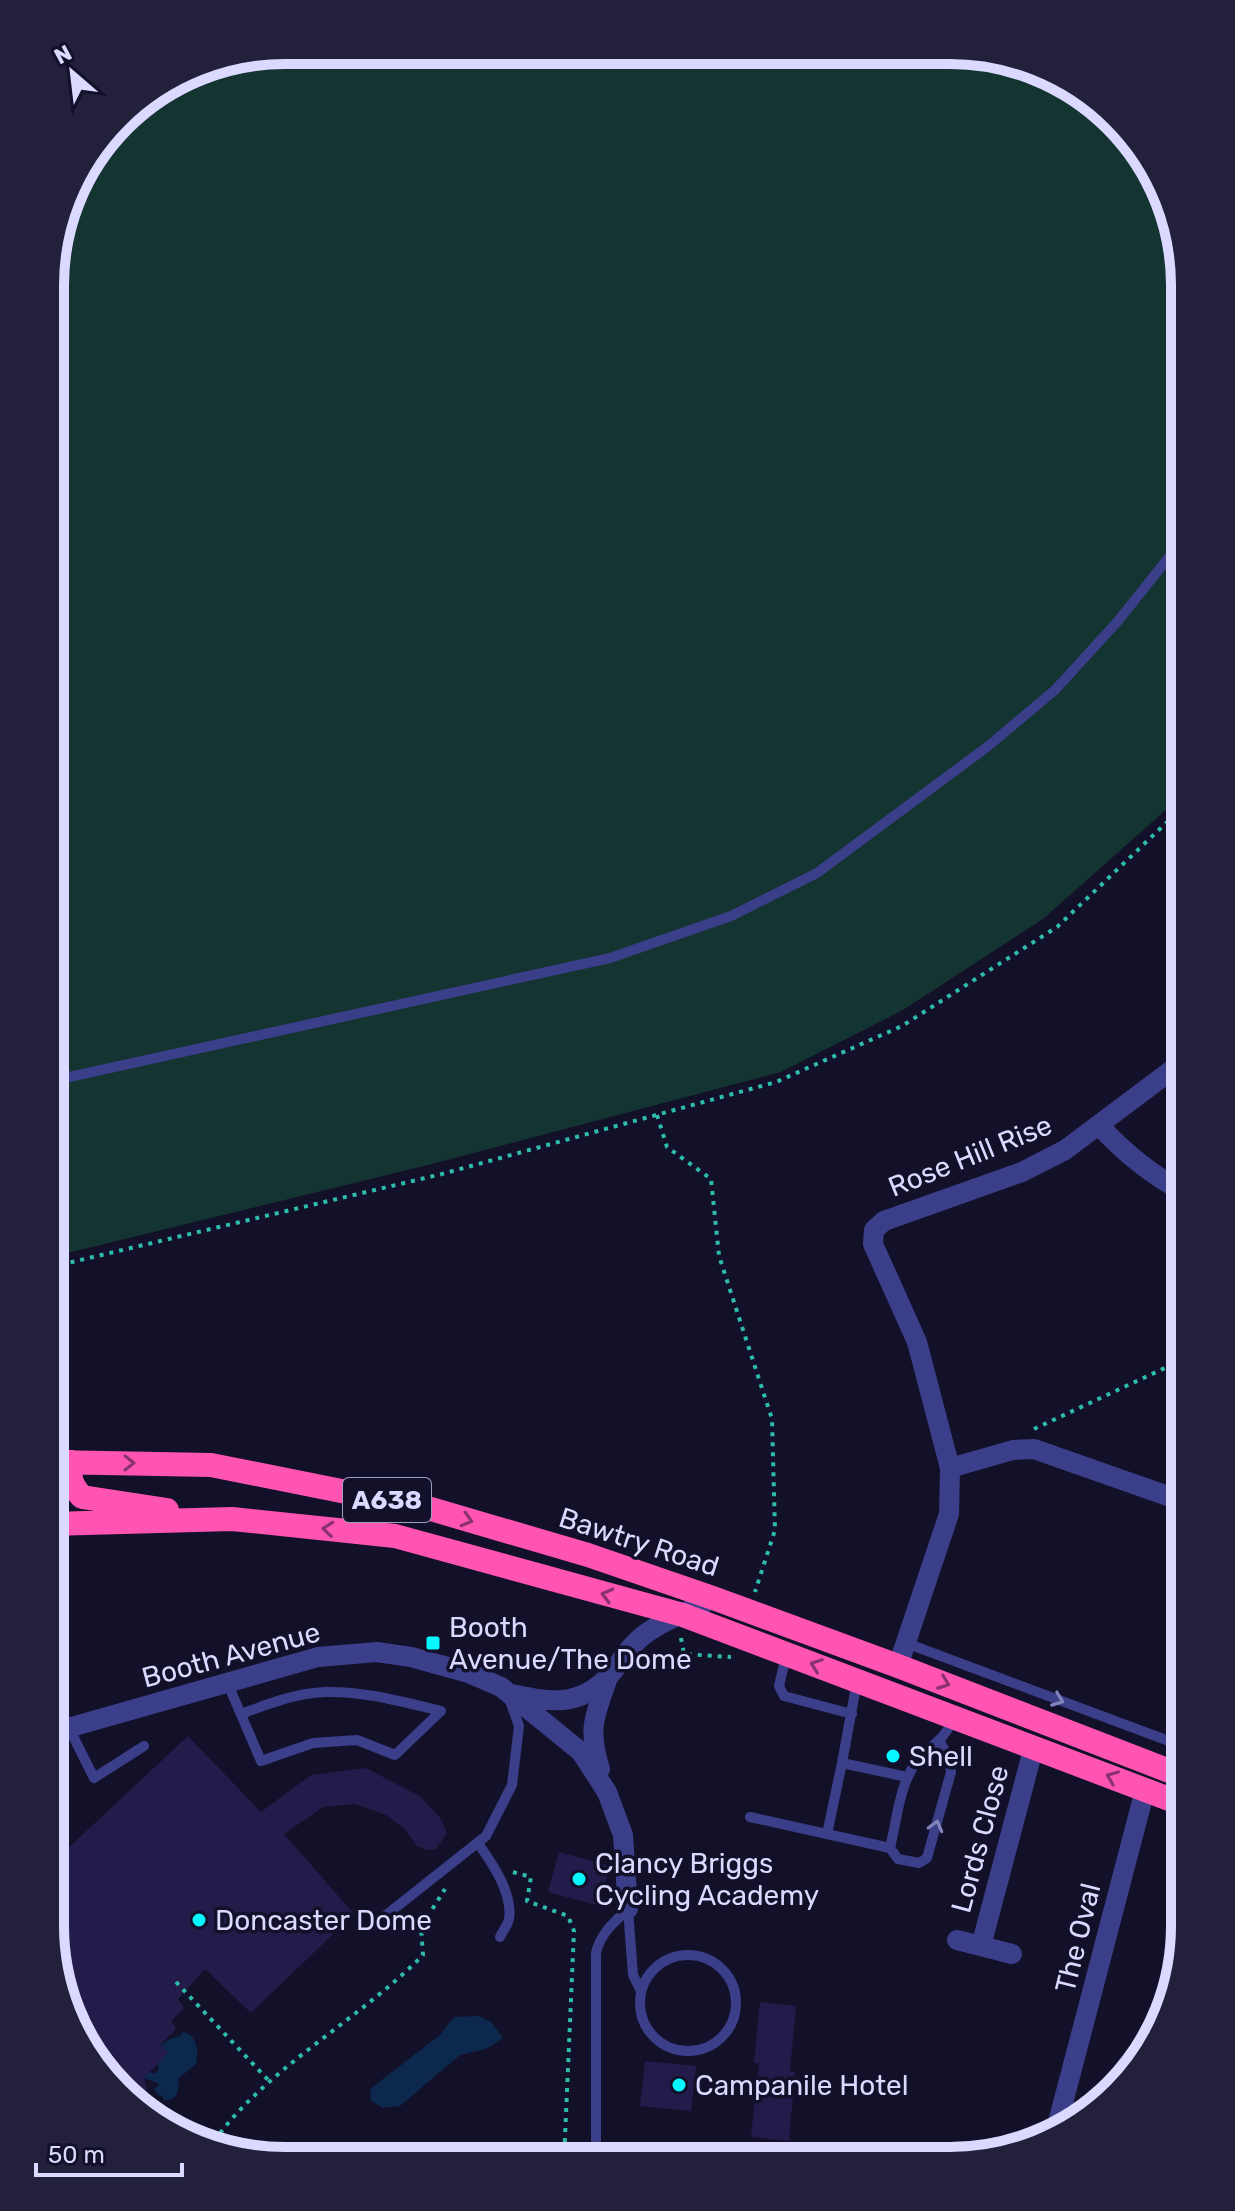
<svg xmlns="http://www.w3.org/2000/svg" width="1235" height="2211" font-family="Rubik,sans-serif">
<rect width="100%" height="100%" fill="#13102a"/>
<path fill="#133431" d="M 285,50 L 995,54 L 1104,108 L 1172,209 L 1185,285 L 1185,793 L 1043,919 L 903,1010 L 781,1072 L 428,1165 L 51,1257 L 52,255 L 74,181 L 130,109 L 196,68 Z"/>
<path fill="#0c284d" d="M 479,2016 L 491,2022 L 503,2038 L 486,2049 L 460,2055 L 400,2106 L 383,2108 L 371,2101 L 370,2089 L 440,2035 L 454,2017 Z
M 182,2032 C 197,2034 199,2051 196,2064 L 178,2079 C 180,2091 177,2102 163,2100 L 163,2096 L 157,2094 L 154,2088 L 158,2087 L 158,2083 L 144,2078 L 149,2072 L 154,2074 L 159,2069 L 154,2054 C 160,2043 169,2038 181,2036 Z"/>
<path fill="#231c4b" d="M 188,1736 L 261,1812 L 311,1775 L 366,1768 L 421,1797 L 441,1819 L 447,1833 L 436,1849 L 427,1850 L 417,1846 L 404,1828 L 386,1815 L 355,1804 L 323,1807 L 284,1834 L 354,1914 L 251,2013 L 205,1969 L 178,1999 L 184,2008 L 171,2021 L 176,2029 L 161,2044 L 168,2053 L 144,2078 L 148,2093 L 142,2108 L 131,2103 L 63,2002 L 50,1926 L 50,1865 Z
M 559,1852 L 610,1866 L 599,1906 L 548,1892 Z
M 760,2002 L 796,2006 L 790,2071 L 795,2072 L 789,2141 L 751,2137 L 759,2063 L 754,2063 Z
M 645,2061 L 696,2066 L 691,2111 L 640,2106 Z"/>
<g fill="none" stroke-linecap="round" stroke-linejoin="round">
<path stroke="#2fbdab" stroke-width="4" stroke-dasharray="4 6" stroke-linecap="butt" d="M 657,1115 L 667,1147 L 711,1179 L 719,1256 L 772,1419 L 775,1530 L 755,1592
M 51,1267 L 442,1174 L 776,1082 L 902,1026 L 1057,927 L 1185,805
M 1034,1429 L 1182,1360 L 1185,1355
M 681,1638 L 684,1654 L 731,1657
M 513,1872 L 531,1877 L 527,1901 L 568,1916 L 574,1931 L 564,2160
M 176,1982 L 270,2082
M 214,2141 C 268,2067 359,2020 423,1955 L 421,1927 L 445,1889"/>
<path stroke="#3b3e89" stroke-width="10" d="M 51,1081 L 610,958 L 731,916 L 817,873 L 987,747 L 1055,690 L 1118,621 L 1185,537
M 906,1643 L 1185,1747
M 786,1656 L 779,1686 L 784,1696 L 852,1714
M 857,1681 L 842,1763 L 907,1777
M 227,1682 L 261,1761 L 313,1743 L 357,1740 L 395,1755 L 441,1711 C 403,1702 365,1691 325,1692 C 296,1693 268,1704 241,1714
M 69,1728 L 94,1778 L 144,1746
M 940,1742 L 949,1758 L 951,1772 L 927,1858 L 919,1863 L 898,1859 L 890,1848 C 897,1820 899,1785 917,1761 C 930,1744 942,1744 954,1718
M 750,1817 L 890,1848
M 827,1834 L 842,1763
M 478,1843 C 492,1863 513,1893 509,1919 C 508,1925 502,1932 500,1937
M 628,1909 L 633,1975 L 641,1991
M 385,1916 L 486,1836 L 512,1785 L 519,1726 L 509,1698
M640 2003a48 48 0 1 1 96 0a48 48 0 1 1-96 0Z
M 596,2160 L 596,1953 C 600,1934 614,1922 628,1909"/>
<path stroke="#3b3e89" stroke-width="20" d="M 1100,1126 C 1125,1154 1152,1175 1185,1193
M 950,1468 L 1013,1450 L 1034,1449 L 1185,1502
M 898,1666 L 949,1514 L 950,1468 L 917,1342 L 873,1244 L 874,1230 L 884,1221 L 1022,1172 L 1065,1150 L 1185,1060
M 511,1694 C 550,1702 578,1708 609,1676 C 619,1665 626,1651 637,1641 C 657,1622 689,1612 713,1598
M 50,1733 L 318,1657 L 377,1652 L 411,1657 L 469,1673 L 501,1687 L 581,1752 L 607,1792 L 623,1835 L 628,1909
M 600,1769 C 587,1727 595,1716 608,1677
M 957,1940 L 1012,1954
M 981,1946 L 1034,1746
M 1057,2126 L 1145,1790"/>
<path stroke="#ff54b2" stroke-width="24" d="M 51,1462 L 211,1465 L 431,1509 L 588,1555 L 713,1598 L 898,1666 L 1185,1777
M 71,1462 C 69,1478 71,1485 82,1497 L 167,1510
M 50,1524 L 232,1519 L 395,1536 L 683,1615 L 1185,1805"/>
</g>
<defs><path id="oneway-chevron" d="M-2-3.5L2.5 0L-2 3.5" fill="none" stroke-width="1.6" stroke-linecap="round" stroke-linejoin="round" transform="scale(2)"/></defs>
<g stroke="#89326e">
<use href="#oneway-chevron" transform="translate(129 1463) rotate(1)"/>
<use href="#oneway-chevron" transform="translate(467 1520) rotate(16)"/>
<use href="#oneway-chevron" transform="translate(328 1529) rotate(-174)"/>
<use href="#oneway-chevron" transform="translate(607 1595) rotate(-165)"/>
<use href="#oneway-chevron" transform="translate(816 1665) rotate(-160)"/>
<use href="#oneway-chevron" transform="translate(944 1683) rotate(21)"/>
<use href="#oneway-chevron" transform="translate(1112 1777) rotate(-158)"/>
</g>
<g stroke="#8384be">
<use href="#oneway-chevron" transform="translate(1058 1700) rotate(21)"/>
<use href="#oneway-chevron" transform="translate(936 1826) rotate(-75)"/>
</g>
<g fill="#05f7ff" stroke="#13102a" stroke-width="3">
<rect x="425" y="1635" width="16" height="16" rx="4"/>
<circle cx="893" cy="1756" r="8"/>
<circle cx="579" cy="1879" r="8"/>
<circle cx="199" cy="1920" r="8"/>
<circle cx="679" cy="2085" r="8"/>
</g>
<g text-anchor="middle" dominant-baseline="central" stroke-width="7" stroke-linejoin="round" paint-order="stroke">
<rect fill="#13102a" stroke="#9f9dbf" stroke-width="2" x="343" y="1478" width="88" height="44" rx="6"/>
<g font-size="26" font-weight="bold" fill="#dbd9ff">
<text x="387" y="1500">A638</text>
</g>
<g font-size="28" fill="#dbd9ff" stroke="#13102a">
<text transform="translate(970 1156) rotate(-22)">Rose Hill Rise</text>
<text transform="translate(639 1542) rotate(18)">Bawtry Road</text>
<text transform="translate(231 1655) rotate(-15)">Booth Avenue</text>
<text transform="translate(980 1839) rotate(-75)">Lords Close</text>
<text transform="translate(1078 1938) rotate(-76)">The Oval</text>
</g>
<g font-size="28" fill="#dbd9ff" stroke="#13102a" text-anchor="start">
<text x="449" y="1627">Booth<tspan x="449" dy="32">Avenue/The Dome</tspan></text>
<text x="909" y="1756">Shell</text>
<text x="595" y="1863">Clancy Briggs<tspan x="595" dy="32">Cycling Academy</tspan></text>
<text x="215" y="1920">Doncaster Dome</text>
<text x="695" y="2085">Campanile Hotel</text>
</g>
</g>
<path d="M0 0H1235V2211H0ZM285 64H950A221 221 0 0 1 1171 285V1926A221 221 0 0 1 950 2147H285A221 221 0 0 1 64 1926V285A221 221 0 0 1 285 64Z" fill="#23203b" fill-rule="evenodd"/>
<path fill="none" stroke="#dbd9ff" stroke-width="10" d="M285 64H950A221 221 0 0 1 1171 285V1926A221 221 0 0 1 950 2147H285A221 221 0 0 1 64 1926V285A221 221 0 0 1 285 64Z"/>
<g transform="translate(72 72) rotate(332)" stroke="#13102a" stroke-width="6" paint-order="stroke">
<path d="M0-6L14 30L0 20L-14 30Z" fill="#dbd9ff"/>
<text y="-12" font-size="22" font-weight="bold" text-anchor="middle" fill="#dbd9ff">N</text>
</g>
<path d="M36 2163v12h146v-12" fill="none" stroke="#dbd9ff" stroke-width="4"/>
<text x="48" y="2163" font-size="24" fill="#dbd9ff" stroke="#13102a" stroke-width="6" paint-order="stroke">50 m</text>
</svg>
